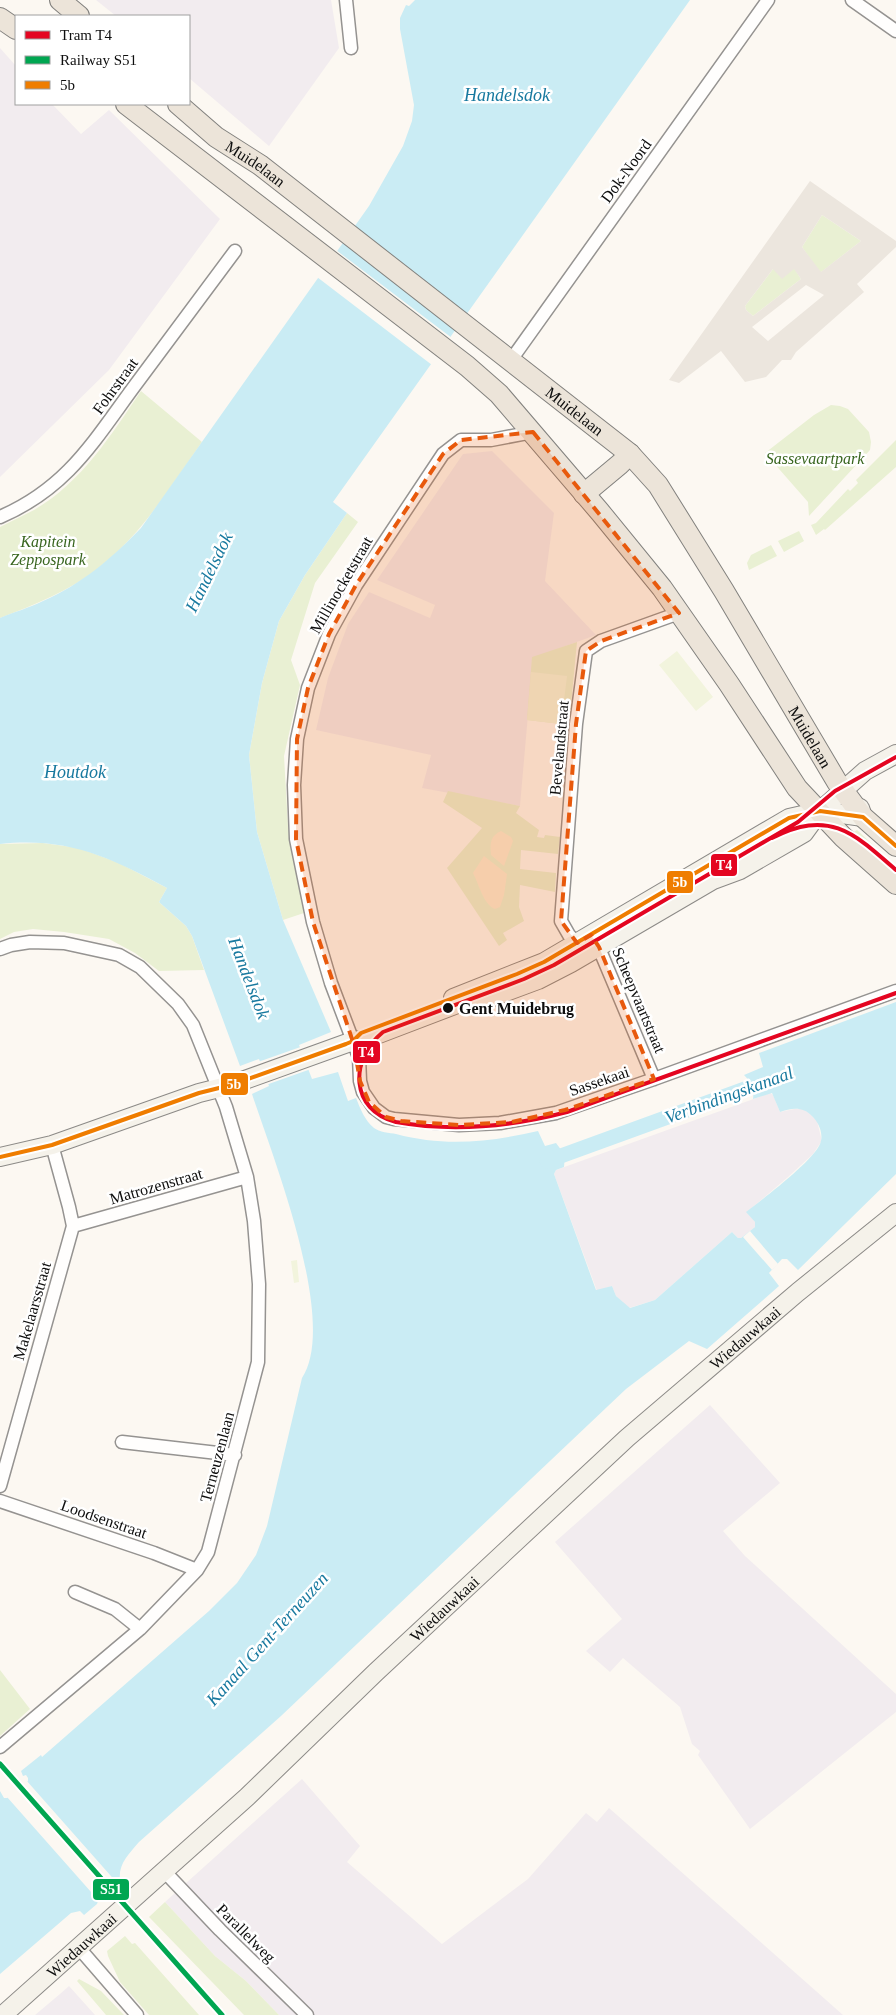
<svg xmlns="http://www.w3.org/2000/svg" width="896" height="2015" font-family="Georgia,serif">
<rect width="100%" height="100%" fill="#fcf8f2"/>
<path fill="#f2ecef" d="M 96,0 L 331,0 L 339,48 L 269,146 L 189,78 L 189,16 L 116,16 Z
M 0,48 L 16,66 L 16,104 L 52,104 L 81,134 L 109,110 L 220,219 L 109,370 L 0,477 Z
M 492,451 L 554,513 L 545,581 L 596,635 L 533,658 L 520,806 L 422,788 L 431,755 L 316,730 L 328,678 L 348,624 L 369,592 L 430,618 L 435,605 L 377,580 L 463,454 Z
M 770,1093 L 773,1095 L 780,1112 L 794,1109 L 803,1109 L 809,1112 L 817,1121 L 821,1137 L 821,1142 L 813,1154 L 788,1177 L 747,1212 L 755,1222 L 755,1227 L 741,1238 L 738,1238 L 732,1232 L 655,1300 L 629,1308 L 616,1296 L 612,1286 L 597,1291 L 554,1174 L 556,1170 Z
M 710,1405 L 780,1483 L 723,1531 L 745,1556 L 896,1694 L 896,1712 L 750,1829 L 698,1755 L 700,1751 L 692,1744 L 680,1707 L 623,1658 L 610,1672 L 586,1651 L 622,1619 L 555,1542 Z
M 302,1779 L 360,1846 L 347,1862 L 442,1944 L 528,1879 L 586,1813 L 597,1822 L 609,1808 L 843,2015 L 279,2015 L 246,1981 L 215,1956 L 165,1902 Z
M 69,1986 L 95,2015 L 35,2015 L 60,1994 Z"/>
<path fill="#e9f0d3" d="M 822,215 L 861,241 L 820,273 L 802,247 Z
M 794,268 L 801,279 L 753,316 L 746,310 L 745,306 L 773,269 Z
M 141,391 L 202,442 C 171,486 142,534 99,568 C 69,591 34,605 0,618 L 0,527 C 11,521 23,516 34,510 C 82,482 111,435 141,391 Z
M 831,405 L 840,406 L 848,409 L 869,432 L 871,442 L 870,450 L 809,516 L 808,502 L 765,453 L 814,415 Z
M 896,440 L 896,467 L 825,530 L 824,529 L 816,535 L 811,525 L 816,523 L 848,489 L 850,491 L 858,483 L 856,480 Z
M 347,513 L 358,522 L 315,583 L 291,660 L 300,685 L 284,756 L 288,826 L 307,912 L 283,920 L 257,832 L 249,755 L 262,683 L 279,621 L 305,575 Z
M 799,531 L 804,541 L 784,552 L 778,541 Z
M 771,545 L 777,556 L 749,570 L 747,563 L 751,555 Z
M 577,642 L 569,725 L 527,720 L 532,657 Z
M 448,791 L 520,806 L 516,813 L 539,830 L 537,837 L 544,838 L 545,835 L 560,837 L 558,854 L 521,850 L 520,869 L 556,873 L 555,892 L 520,885 L 519,907 L 524,921 L 503,933 L 507,940 L 499,946 L 447,868 L 482,828 L 443,802 Z
M 857,830 L 896,866 L 896,873 L 852,833 Z
M 43,843 L 79,848 L 119,863 L 167,888 L 159,902 L 186,926 L 192,936 L 204,970 L 159,971 L 135,953 L 109,939 L 64,932 L 33,929 L 14,932 L 0,939 L 0,844 Z
M 0,1670 L 30,1709 L 0,1736 Z
M 165,1902 L 215,1956 L 246,1981 L 279,2015 L 244,2015 L 149,1917 Z
M 125,1936 L 132,1944 L 135,1943 L 199,2015 L 149,2015 L 120,1982 L 108,1956 L 107,1951 Z
M 79,1979 L 101,1991 L 124,2015 L 106,2015 L 77,1981 Z"/>
<path fill="#fbecd4" d="M 501,831 L 511,837 L 513,841 L 504,866 L 491,855 C 490,844 490,836 501,831 Z
M 484,856 L 507,874 L 504,895 L 500,907 L 495,909 C 483,904 479,884 473,873 Z"/>
<path fill="#f2f4dd" d="M 677,651 L 713,697 L 696,711 L 659,665 Z
M 531,672 L 567,676 L 561,724 L 527,720 Z
M 297,1260 L 299,1282 L 294,1283 L 291,1261 Z"/>
<path fill="#ece6de" fill-rule="evenodd" d="M 810,181 L 896,241 L 896,247 L 857,284 L 864,292 L 796,352 L 791,360 L 782,360 L 766,377 L 745,382 L 721,351 L 679,383 L 669,380 ZM 822,215 L 861,241 L 821,272 L 802,247 ZM 773,269 L 782,279 L 794,269 L 801,279 L 753,316 L 746,310 L 745,306 ZM 806,285 L 824,295 L 768,341 L 752,327 Z"/>
<path fill="#caecf4" d="M 415,0 L 690,0 L 333,502 L 347,513 L 305,575 L 279,621 L 262,683 L 249,755 L 257,832 L 283,920 L 331,1032 L 299,1045 L 312,1079 L 338,1072 L 348,1101 L 356,1098 C 360,1108 365,1121 374,1128 C 379,1132 390,1133 396,1134 C 445,1147 489,1142 538,1131 L 545,1146 L 556,1143 L 565,1155 L 564,1167 L 556,1170 L 554,1174 L 596,1290 L 612,1286 L 616,1296 L 630,1308 L 655,1300 L 732,1232 L 738,1238 L 741,1238 L 755,1227 L 755,1222 L 746,1212 C 763,1199 813,1161 820,1144 C 824,1134 819,1123 812,1116 C 803,1106 791,1108 780,1112 L 772,1093 L 753,1099 L 754,1086 L 744,1075 L 763,1067 L 759,1053 L 896,1002 L 896,1174 L 798,1270 L 787,1259 L 782,1259 L 769,1273 L 779,1286 L 707,1349 L 689,1341 L 626,1389 L 281,1716 L 139,1842 C 128,1855 118,1864 120,1881 L 98,1901 L 97,1904 L 84,1915 L 80,1911 L 71,1913 L 0,1974 L 0,1791 L 4,1798 L 7,1798 L 28,1781 L 28,1778 L 26,1775 L 23,1776 L 21,1771 L 41,1755 L 42,1757 L 209,1611 L 237,1583 L 256,1555 L 267,1526 L 302,1378 C 339,1322 272,1155 252,1094 L 269,1086 L 259,1059 L 240,1066 L 192,936 L 186,926 L 159,902 L 167,888 C 109,857 68,837 0,844 L 0,618 C 14,612 29,608 43,601 C 82,584 112,558 141,528 L 369,206 L 403,146 L 412,121 L 414,105 L 400,29 L 400,18 L 406,5 L 409,6 Z"/>
<path fill="#fcf8f2" d="M 336,250 L 452,338 L 432,365 L 317,277 Z
M 309,1044 L 302,1046 L 311,1069 L 263,1086 L 266,1085 L 258,1062 Z
M 750,1231 L 778,1264 L 772,1270 L 743,1237 Z
M 26,1780 L 118,1884 L 99,1901 L 7,1797 Z"/>
<g fill="none" stroke-linecap="round" stroke-linejoin="round">
<path stroke="#caecf4" stroke-width="15" d="M 547,1161 L 772,1079"/>
<g stroke="#959391" stroke-width="15">
<path id="street" d="M 346,0 L 351,48
M 852,0 L 896,31
M 511,360 L 768,0
M 533,432 L 491,440 L 461,440 L 443,454 L 356,585 L 329,634 L 308,688 L 297,739 L 294,785 L 296,839 L 313,922 L 331,983 L 359,1057 L 360,1081 L 363,1092 L 374,1108 L 386,1117 L 394,1119 L 459,1125 L 500,1123 L 556,1113 L 654,1079 L 896,991
M 0,517 C 70,487 96,437 139,380 C 171,337 203,294 235,251
M 596,941 L 654,1079
M 577,943 L 569,935 L 561,921 L 576,724 L 586,651 L 601,641 L 679,613
M 0,949 L 11,945 L 30,942 L 64,943 L 119,955 L 140,967 L 178,1004 L 193,1025 L 226,1107 L 247,1177 L 254,1221 L 259,1284 L 258,1362 L 208,1552 L 197,1570 L 140,1629 L 0,1747
M 73,1226 L 247,1177
M 122,1442 L 235,1455
M 0,1486 L 73,1226 L 69,1207 L 52,1145
M 0,1501 L 154,1553 L 197,1570
M 75,1592 L 115,1609 L 140,1629
M 165,1872 L 220,1930 L 307,2015
M 79,1948 L 137,2015"/>
</g>
<g stroke="#8c8a87" stroke-width="20">
<g id="secondary">
<path d="M 453,998 L 544,962 L 789,818 L 820,811 L 863,817 L 860,808"/>
<path d="M 0,1157 L 52,1145 L 199,1093 L 231,1085 L 353,1041 L 363,1040 L 460,1003 L 479,1002 L 538,980 L 571,963 L 713,880 L 740,870 L 804,833 L 820,811 L 865,771 L 896,754"/>
<path id="s1" d="M 3,2015 L 247,1797 L 376,1672 L 627,1438 L 798,1292 L 896,1213"/>
</g>
</g>
<g stroke="#82817e" stroke-width="22">
<g id="primary">
<path d="M 60,0 L 79,16"/>
<path d="M 0,18 L 16,29"/>
<path d="M 126,104 L 467,366 L 499,394 L 600,512 L 662,588 L 729,684 L 797,788 L 843,837 L 896,884"/>
<path id="s2" d="M 178,104 L 216,137 L 260,165 L 630,454 L 658,485 L 724,591 L 837,782 L 863,817 L 896,846"/>
<path d="M 584,494 L 620,464 L 630,454"/>
</g>
</g>
<use href="#street" stroke="#fffefd" stroke-width="12"/>
<use href="#secondary" stroke="#f5f2ea" stroke-width="18"/>
<use href="#primary" stroke="#ece4d9" stroke-width="20"/>
<g stroke="#fff" stroke-width="8">
<path id="bus-1" d="M 0,1157 L 52,1145 L 199,1093 L 231,1085 L 346,1044 L 353,1041 L 361,1033 L 517,974 L 544,962 L 789,818 L 820,811 L 863,817 L 896,846"/>
</g>
<use href="#bus-1" stroke="#ef7d00" stroke-width="4"/>
<g stroke="#fff" stroke-width="9">
<path id="rail-1" d="M 0,1764 L 222,2015"/>
</g>
<use href="#rail-1" stroke="#00a651" stroke-width="5"/>
<g stroke="#fff" stroke-width="8">
<path id="tram-1" d="M 896,757 L 835,791 L 798,822 L 554,965 L 524,979 L 383,1032 C 349,1060 350,1110 396,1122 C 452,1132 513,1126 567,1112 L 896,993
M 772,838 C 829,809 853,832 896,870"/>
</g>
<use href="#tram-1" stroke="#e40521" stroke-width="4"/>
</g>
<path fill="#e8590c" fill-opacity="0.2" stroke="#e8590c" stroke-width="4" stroke-dasharray="10 6" stroke-linejoin="round" d="M 533,432 L 679,613 L 601,641 L 586,651 L 576,724 L 561,921 L 577,943 L 591,935 L 599,947 L 654,1079 L 565,1110 L 512,1122 L 459,1125 L 401,1121 L 386,1117 L 369,1102 L 360,1081 L 354,1045 L 313,922 L 296,839 L 297,739 L 308,688 L 329,634 L 356,585 L 443,454 L 461,440 Z"/>
<circle fill="#0e0e0e" stroke="#fff" stroke-width="2" cx="448" cy="1008" r="6"/>
<g text-anchor="middle" dominant-baseline="central" stroke-width="5" stroke-linejoin="round" paint-order="stroke">
<g font-size="16" fill="#0e0e0e" stroke="#fff">
<text stroke="none"><textPath href="#s2" startOffset="98">Muidelaan</textPath></text>
<text transform="translate(626 171) rotate(-54)">Dok-Noord</text>
<text transform="translate(115 386) rotate(-54)">Fohrstraat</text>
<text stroke="none"><textPath href="#s2" startOffset="502">Muidelaan</textPath></text>
<text transform="translate(341 585) rotate(-60)">Millinocketstraat</text>
<text stroke="none"><textPath href="#s2" startOffset="908">Muidelaan</textPath></text>
<text transform="translate(559 748) rotate(-85)">Bevelandstraat</text>
<text transform="translate(639 1000) rotate(67)">Scheepvaartstraat</text>
<text transform="translate(599 1081) rotate(-19)">Sassekaai</text>
<text transform="translate(156 1186) rotate(-16)">Matrozenstraat</text>
<text transform="translate(32 1311) rotate(-74)">Makelaarsstraat</text>
<text stroke="none"><textPath href="#s1" startOffset="1005">Wiedauwkaai</textPath></text>
<text transform="translate(217 1457) rotate(-75)">Terneuzenlaan</text>
<text transform="translate(104 1519) rotate(19)">Loodsenstraat</text>
<text stroke="none"><textPath href="#s1" startOffset="600">Wiedauwkaai</textPath></text>
<text transform="translate(246 1933) rotate(45)">Parallelweg</text>
<text stroke="none"><textPath href="#s1" startOffset="105">Wiedauwkaai</textPath></text>
</g>
<g font-size="16" font-style="italic" fill="#38651f" stroke="#fff">
<text x="815" y="458">Sassevaartpark</text>
<text x="48" y="541">Kapitein<tspan x="48" dy="18">Zeppospark</tspan></text>
</g>
<g font-size="16" font-weight="bold" fill="#0e0e0e" stroke="#fff" text-anchor="start">
<text x="459" y="1008">Gent Muidebrug</text>
</g>
<g font-size="18" font-style="italic" fill="#18799f" stroke="#fff">
<text x="507" y="95">Handelsdok</text>
<text transform="translate(209 572) rotate(-64)">Handelsdok</text>
<text x="75" y="772">Houtdok</text>
<text transform="translate(249 978) rotate(69)">Handelsdok</text>
<text transform="translate(729 1095) rotate(-20)">Verbindingskanaal</text>
<text transform="translate(267 1639) rotate(-48)">Kanaal Gent-Terneuzen</text>
</g>
</g>
<g stroke="#fff" stroke-width="2">
<rect x="710" y="853" width="28" height="24" rx="5" fill="#e40521"/>
<rect x="666" y="870" width="28" height="24" rx="5" fill="#ef7d00"/>
<rect x="352" y="1040" width="29" height="24" rx="5" fill="#e40521"/>
<rect x="220" y="1072" width="29" height="24" rx="5" fill="#ef7d00"/>
<rect x="92" y="1878" width="38" height="23" rx="5" fill="#00a651"/>
</g>
<g font-size="14" text-anchor="middle" font-weight="bold" fill="#fff">
<text x="724" y="870">T4</text>
<text x="680" y="887">5b</text>
<text x="366" y="1057">T4</text>
<text x="234" y="1089">5b</text>
<text x="111" y="1894">S51</text>
</g>
<rect x="15" y="15" width="175" height="90" fill="#ffffff" stroke="#9f9f9f"/>
<rect x="25" y="31" width="25" height="8" fill="#e40521" stroke="#9f9f9f"/>
<text x="60" y="40" font-size="15" fill="#0e0e0e">Tram T4</text>
<rect x="25" y="56" width="25" height="8" fill="#00a651" stroke="#9f9f9f"/>
<text x="60" y="65" font-size="15" fill="#0e0e0e">Railway S51</text>
<rect x="25" y="81" width="25" height="8" fill="#ef7d00" stroke="#9f9f9f"/>
<text x="60" y="90" font-size="15" fill="#0e0e0e">5b</text>
</svg>
